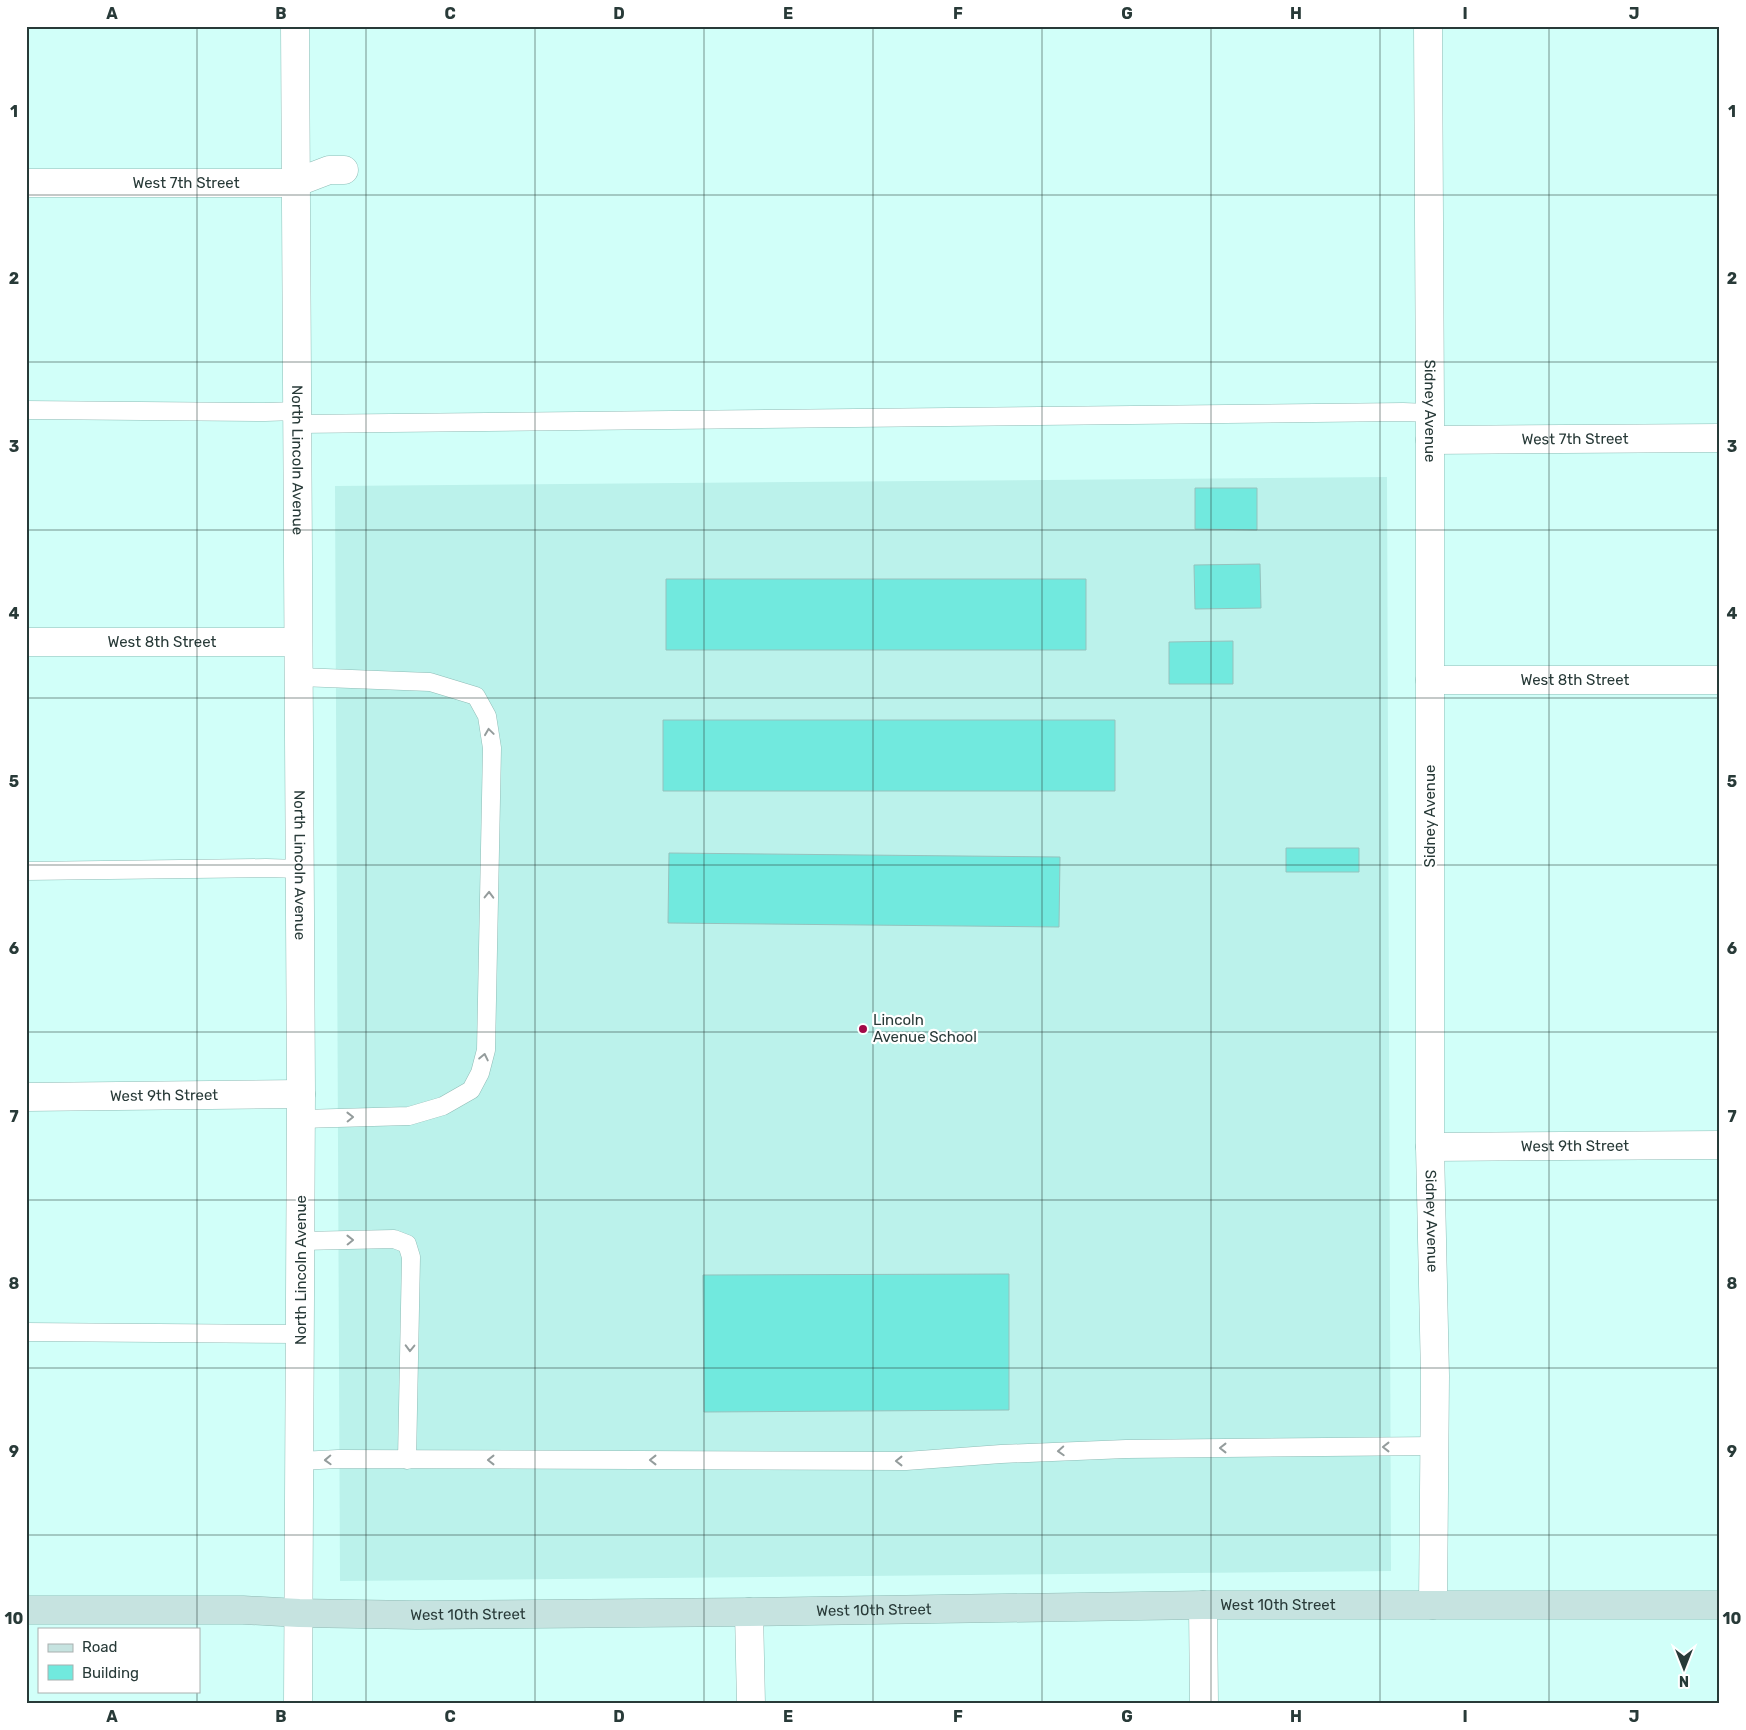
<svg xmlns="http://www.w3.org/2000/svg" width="1746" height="1730" font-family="Rubik,sans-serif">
<rect width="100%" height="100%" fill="#d1fff9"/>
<path fill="#bbf2eb" d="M 1387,477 L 1391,1571 L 340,1581 L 335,486 Z"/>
<path fill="#71e9de" stroke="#96c2bd" d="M 1195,488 L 1257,488 L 1257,530 L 1195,529 Z
M 1260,564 L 1261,608 L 1195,609 L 1194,565 Z
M 666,579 L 1086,579 L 1086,650 L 666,650 Z
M 1233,641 L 1233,684 L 1169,684 L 1169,642 Z
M 663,720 L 1115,720 L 1115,791 L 663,791 Z
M 1286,848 L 1359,848 L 1359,872 L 1286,872 Z
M 669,853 L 1060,857 L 1059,927 L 668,923 Z
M 1009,1274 L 1009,1410 L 704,1412 L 703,1275 Z"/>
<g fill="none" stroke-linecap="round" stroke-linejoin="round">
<g stroke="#8fbcb6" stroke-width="19">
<path id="lane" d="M 26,410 L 265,412 L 297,411
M 297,424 L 1403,412 L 1430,413
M 299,677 L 430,682 L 476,696 L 487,716 L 492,748 L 486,1050 L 480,1073 L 471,1090 L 443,1106 L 409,1116 L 301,1119
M 26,871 L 266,868 L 300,869
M 301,1241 L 394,1239 L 407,1244 L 411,1257 L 407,1460
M 26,1332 L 300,1334
M 300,1461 L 338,1459 L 906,1461 L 1001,1454 L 1126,1449 L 1435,1446"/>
</g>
<g stroke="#8fbcb6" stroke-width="29">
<g id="street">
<path id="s1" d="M 295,26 L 301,1094 L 298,1704"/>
<path id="s2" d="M 1428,26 L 1430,413 L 1430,1147 L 1435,1376 L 1433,1605"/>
<path id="s3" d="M 26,183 L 295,183 L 329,170 L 344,170"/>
<path id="s4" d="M 1430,440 L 1720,438"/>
<path id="s5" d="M 26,642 L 298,642"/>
<path id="s6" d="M 1430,680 L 1720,680"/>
<path id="s7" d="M 26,1097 L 301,1094"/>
<path id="s8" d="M 1430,1147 L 1720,1145"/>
<path d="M 1203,1605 L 1204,1704"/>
<path d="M 749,1612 L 751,1704"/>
</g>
</g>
<g stroke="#8fbcb6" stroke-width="29">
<g id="secondary">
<path id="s9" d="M 26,1610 L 243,1610 L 299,1613 L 416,1615 L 749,1612 L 1203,1605 L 1720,1605"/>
</g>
</g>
<use href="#lane" stroke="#fff" stroke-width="18"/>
<use href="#street" stroke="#fff" stroke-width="28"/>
<use href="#secondary" stroke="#c6e3e0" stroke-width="28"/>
</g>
<defs><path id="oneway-chevron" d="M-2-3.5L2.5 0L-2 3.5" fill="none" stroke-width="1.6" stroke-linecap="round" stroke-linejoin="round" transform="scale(1.25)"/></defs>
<g stroke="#949c9c">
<use href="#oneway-chevron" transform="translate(489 732) rotate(-98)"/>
<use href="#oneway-chevron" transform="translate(489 895) rotate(-89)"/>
<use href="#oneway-chevron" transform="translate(484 1057) rotate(-78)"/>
<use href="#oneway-chevron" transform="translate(350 1117) rotate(-1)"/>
<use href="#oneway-chevron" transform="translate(350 1240) rotate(-1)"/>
<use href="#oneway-chevron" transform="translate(410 1348) rotate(91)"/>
<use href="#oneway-chevron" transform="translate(1386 1447) rotate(180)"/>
<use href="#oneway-chevron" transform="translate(1223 1448) rotate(180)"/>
<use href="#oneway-chevron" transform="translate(1061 1451) rotate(177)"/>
<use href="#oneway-chevron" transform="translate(328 1460) rotate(178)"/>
<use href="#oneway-chevron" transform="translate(491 1460) rotate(-180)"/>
<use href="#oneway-chevron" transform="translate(653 1460) rotate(180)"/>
<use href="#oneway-chevron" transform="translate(899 1461) rotate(-180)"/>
</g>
<path fill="none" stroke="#283a38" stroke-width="1" stroke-opacity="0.55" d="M 197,26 L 197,1629M 366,26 L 366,1704M 535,26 L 535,1704M 704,26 L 704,1704M 873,26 L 873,1704M 1042,26 L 1042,1704M 1211,26 L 1211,1704M 1380,26 L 1380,1704M 1549,26 L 1549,1704M 26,195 L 1720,195M 26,362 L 1720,362M 26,530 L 1720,530M 26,698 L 1720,698M 26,865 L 1720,865M 26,1032 L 1720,1032M 26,1200 L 1720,1200M 26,1368 L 1720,1368M 26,1535 L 1720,1535M 197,1691 L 197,1704"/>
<circle fill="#a20947" stroke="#fff" stroke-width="2" cx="863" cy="1029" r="5"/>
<g text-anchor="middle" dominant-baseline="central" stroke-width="4.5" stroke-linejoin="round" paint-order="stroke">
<g font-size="15" fill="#283a38" stroke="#fff">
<text stroke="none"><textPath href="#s3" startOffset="160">West 7th Street</textPath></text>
<text stroke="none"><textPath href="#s2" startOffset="385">Sidney Avenue</textPath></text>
<text stroke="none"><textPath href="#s4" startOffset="145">West 7th Street</textPath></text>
<text stroke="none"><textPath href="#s1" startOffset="434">North Lincoln Avenue</textPath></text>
<text stroke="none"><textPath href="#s5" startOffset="136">West 8th Street</textPath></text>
<text stroke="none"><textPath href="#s6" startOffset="145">West 8th Street</textPath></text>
<text transform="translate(1430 816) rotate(-90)">Sidney Avenue</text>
<text stroke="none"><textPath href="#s1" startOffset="839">North Lincoln Avenue</textPath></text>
<text stroke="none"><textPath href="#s7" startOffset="138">West 9th Street</textPath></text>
<text stroke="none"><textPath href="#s8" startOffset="145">West 9th Street</textPath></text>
<text stroke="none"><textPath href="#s2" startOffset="1195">Sidney Avenue</textPath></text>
<text transform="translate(301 1270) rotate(-90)">North Lincoln Avenue</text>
<text stroke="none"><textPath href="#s9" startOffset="1252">West 10th Street</textPath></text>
<text stroke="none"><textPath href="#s9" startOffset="848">West 10th Street</textPath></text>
<text stroke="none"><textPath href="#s9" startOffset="442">West 10th Street</textPath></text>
</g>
<g font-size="15" fill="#283a38" stroke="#fff" text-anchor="start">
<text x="873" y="1020">Lincoln<tspan x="873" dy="17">Avenue School</tspan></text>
</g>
</g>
<rect width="1746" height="1730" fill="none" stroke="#ffffff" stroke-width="55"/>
<rect x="38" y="1628" width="162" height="65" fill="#ffffff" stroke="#a9b0af"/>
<rect x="48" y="1644" width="25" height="8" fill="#c6e3e0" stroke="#a9b0af"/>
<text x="82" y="1652" font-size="15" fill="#283a38">Road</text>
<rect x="48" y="1665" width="25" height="15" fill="#71e9de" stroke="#a9b0af"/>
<text x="82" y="1678" font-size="15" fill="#283a38">Building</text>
<g transform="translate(1684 1668) rotate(180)" stroke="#ffffff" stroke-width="4" paint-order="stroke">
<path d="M0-4L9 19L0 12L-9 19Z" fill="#283a38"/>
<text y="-8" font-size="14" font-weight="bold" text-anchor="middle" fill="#283a38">N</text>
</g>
<rect x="28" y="28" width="1690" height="1674" fill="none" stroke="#283a38" stroke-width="2"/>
<g font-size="16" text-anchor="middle" font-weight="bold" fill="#283a38">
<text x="112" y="19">A</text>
<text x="281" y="19">B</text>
<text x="450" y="19">C</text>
<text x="619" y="19">D</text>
<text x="788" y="19">E</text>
<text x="958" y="19">F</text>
<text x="1127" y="19">G</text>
<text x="1296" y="19">H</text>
<text x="1465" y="19">I</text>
<text x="1634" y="19">J</text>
<text x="14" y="117">1</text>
<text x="1732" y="117">1</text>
<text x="14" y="284">2</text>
<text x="1732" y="284">2</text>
<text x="14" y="452">3</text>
<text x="1732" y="452">3</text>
<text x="14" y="619">4</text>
<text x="1732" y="619">4</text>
<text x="14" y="787">5</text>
<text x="1732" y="787">5</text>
<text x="14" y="954">6</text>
<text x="1732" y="954">6</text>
<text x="14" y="1122">7</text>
<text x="1732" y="1122">7</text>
<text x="14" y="1289">8</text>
<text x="1732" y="1289">8</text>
<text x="14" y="1457">9</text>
<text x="1732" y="1457">9</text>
<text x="14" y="1624">10</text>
<text x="1732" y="1624">10</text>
<text x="112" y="1722">A</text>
<text x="281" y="1722">B</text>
<text x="450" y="1722">C</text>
<text x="619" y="1722">D</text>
<text x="788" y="1722">E</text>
<text x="958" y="1722">F</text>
<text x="1127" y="1722">G</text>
<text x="1296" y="1722">H</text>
<text x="1465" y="1722">I</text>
<text x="1634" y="1722">J</text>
</g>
</svg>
